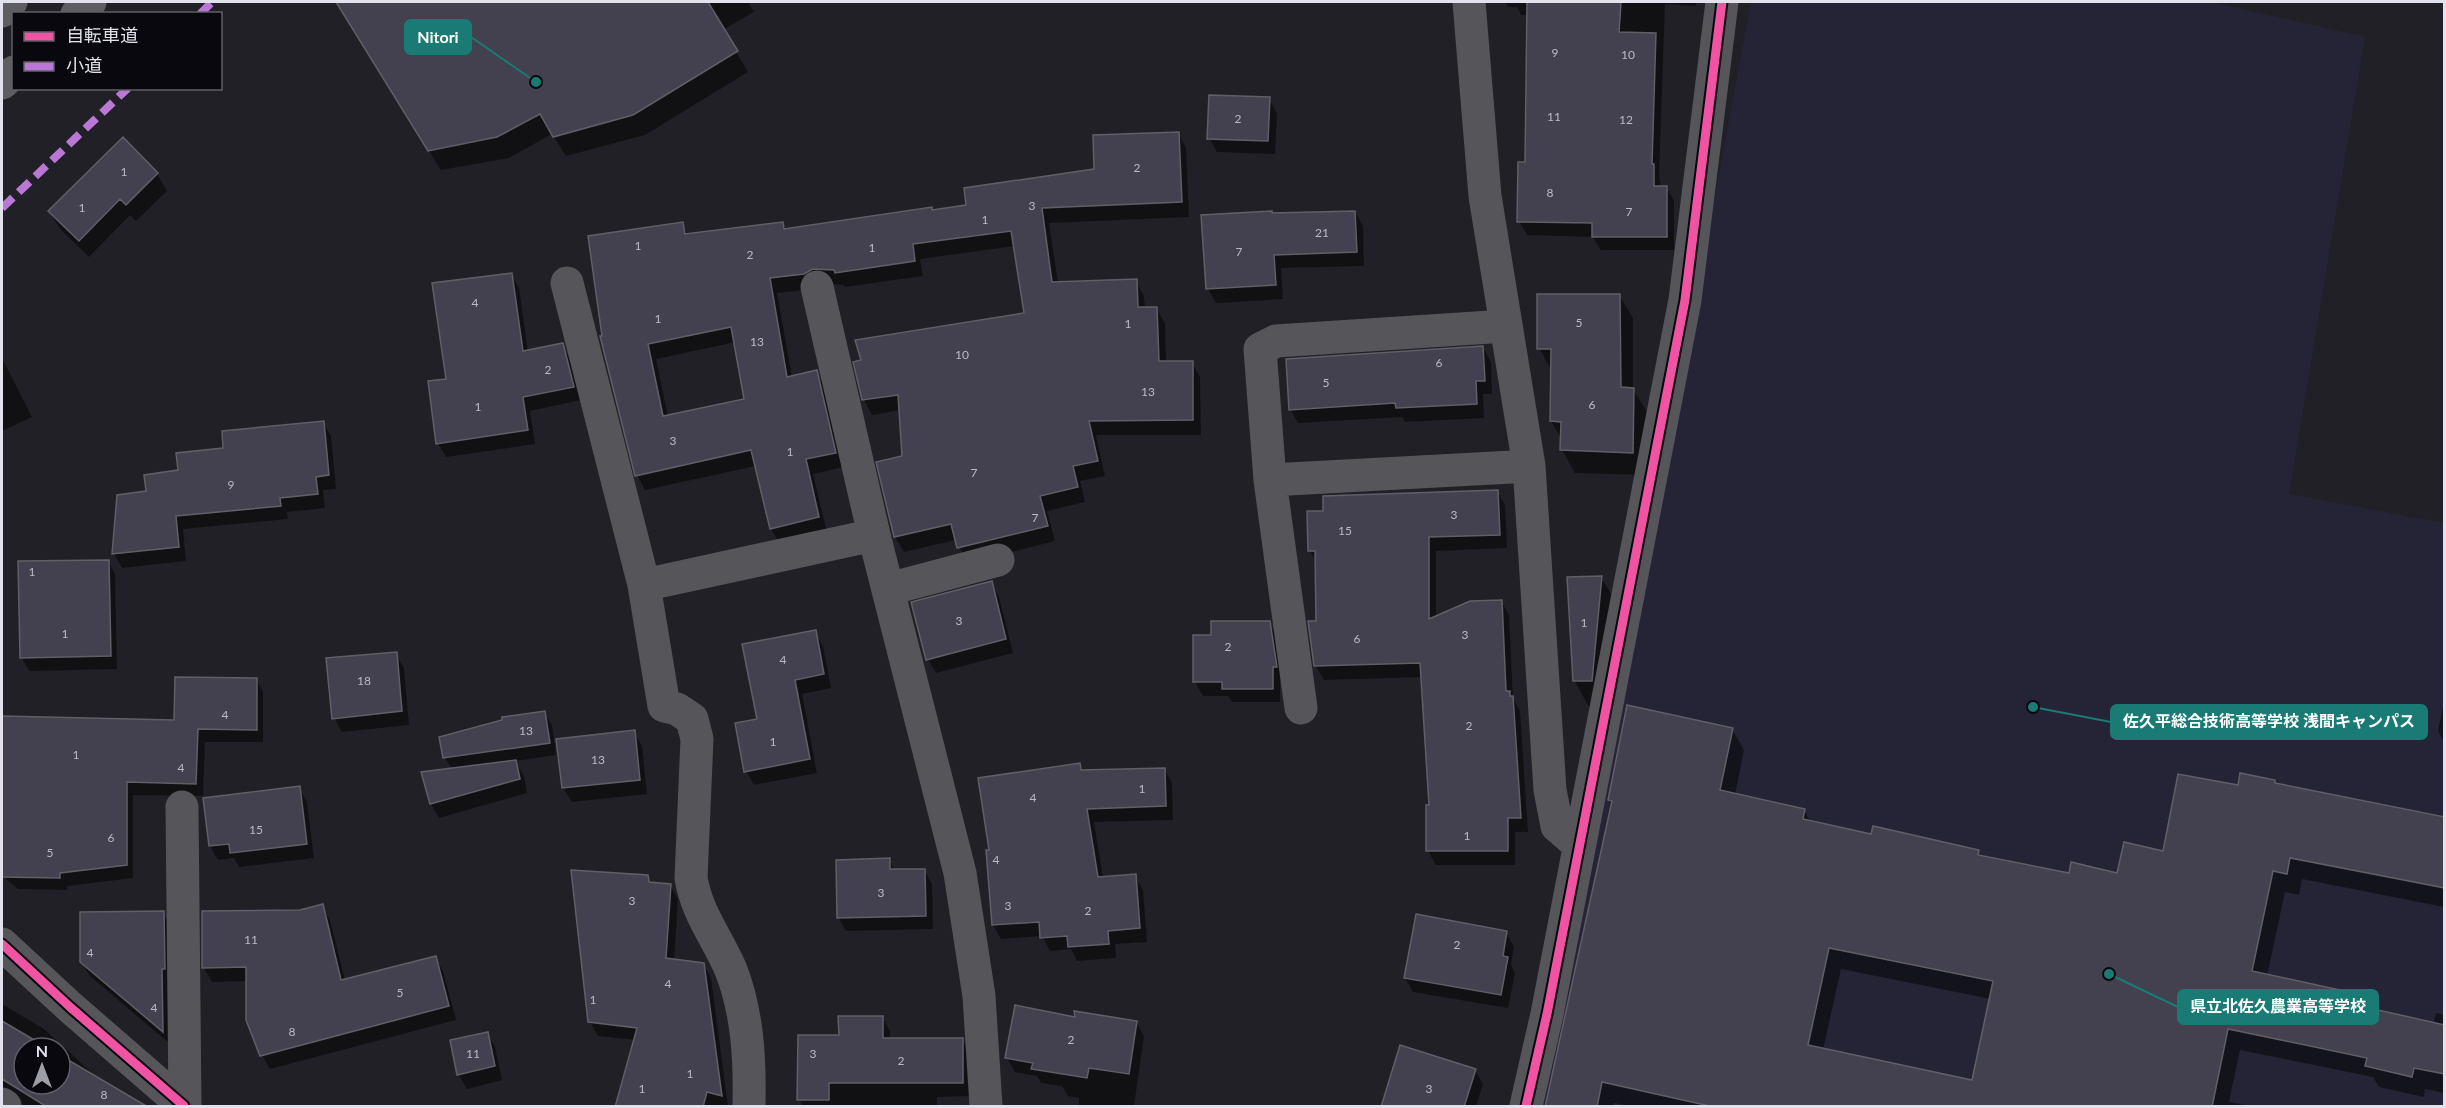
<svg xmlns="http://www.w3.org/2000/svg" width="2446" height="1108" font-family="Lato,'Noto Sans JP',sans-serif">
<rect width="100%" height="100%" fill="#212027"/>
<path fill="#252436" d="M 1751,2 L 2211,2 L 2365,37 L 2289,494 L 2444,523 L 2444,1106 L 1538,1106 L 1586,892 Z"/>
<path fill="#0007" fill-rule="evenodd" d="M 342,2 L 748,2 L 754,12 L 723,30 L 748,72 L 645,135 L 566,156 L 552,134 L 509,158 L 441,170 L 351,23 L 339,3 Z
M 1505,2 L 1696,2 L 1696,6 L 1665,4 L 1659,176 L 1661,187 L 1666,187 L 1674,201 L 1674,250 L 1601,250 L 1593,237 L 1527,235 L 1519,221 L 1526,163 L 1528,15 L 1521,15 L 1517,7 L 1508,7 Z
M 1269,99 L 1277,113 L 1275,154 L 1217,152 L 1209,138 Z
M 1178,133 L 1186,148 L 1189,217 L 1049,223 L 1058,283 L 1136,281 L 1144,296 L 1145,309 L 1156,308 L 1165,323 L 1166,362 L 1192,362 L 1200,377 L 1201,435 L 1096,435 L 1105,476 L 1080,481 L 1085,502 L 1047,511 L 1055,541 L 967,563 L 956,540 L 904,552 L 895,537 L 878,463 L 903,457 L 901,410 L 872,415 L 864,400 L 855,363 L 1025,314 L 1015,246 L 920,259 L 923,276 L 845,287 L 843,285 L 822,283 L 812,289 L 777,293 L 792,377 L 816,372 L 825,387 L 843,467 L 813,474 L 827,532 L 780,544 L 771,529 L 756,466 L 645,490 L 637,475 L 602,338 L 682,224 L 689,236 L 782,223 L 786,230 L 967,207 L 1096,170 ZM 736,342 L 746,400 L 668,417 L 656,359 Z
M 123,140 L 157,174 L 167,191 L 136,221 L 130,215 L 89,257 L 60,229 L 50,212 Z
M 1355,212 L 1363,226 L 1364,266 L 1281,268 L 1283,299 L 1216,303 L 1208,289 L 1203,216 Z
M 511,274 L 519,288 L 528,352 L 562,345 L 570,359 L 581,400 L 530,411 L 535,444 L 446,457 L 438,443 L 447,380 Z
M 1619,295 L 1633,318 L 1633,389 L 1647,412 L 1646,475 L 1575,473 L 1562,450 L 1562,440 L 1551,421 L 1552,371 L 1539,348 Z
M 1483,348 L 1491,362 L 1492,394 L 1483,394 L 1484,418 L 1405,422 L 1402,417 L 1298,423 L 1290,409 Z
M 2,358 L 32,417 L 2,431 Z
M 323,422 L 331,436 L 336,489 L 323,490 L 325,508 L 287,512 L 288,519 L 183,529 L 186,561 L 122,568 L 114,554 L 147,492 L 179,472 L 225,449 Z
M 1497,491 L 1505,505 L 1507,548 L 1436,551 L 1436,618 L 1501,601 L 1509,615 L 1513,698 L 1520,711 L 1528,832 L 1515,832 L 1515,865 L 1436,865 L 1428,851 L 1431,806 L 1422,677 L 1324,680 L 1316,666 L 1318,623 L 1317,563 L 1310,551 L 1324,512 Z
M 108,561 L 115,574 L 117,669 L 29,671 L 22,658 L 20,562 Z
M 1601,577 L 1621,611 L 1593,714 L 1574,680 Z
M 991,583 L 999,597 L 1013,653 L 936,673 L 928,659 Z
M 1269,623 L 1278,637 L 1284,681 L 1280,681 L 1280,702 L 1232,702 L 1228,696 L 1203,696 L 1195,682 L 1213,636 Z
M 815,632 L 823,646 L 831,688 L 802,694 L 817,773 L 754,785 L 746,771 L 759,720 Z
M 396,654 L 404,668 L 409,725 L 342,732 L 334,718 Z
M 256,679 L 263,692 L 263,742 L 205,742 L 203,796 L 133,795 L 133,878 L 67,886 L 67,890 L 18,889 L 2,876 L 2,718 L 175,721 Z
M 2444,702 L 2444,742 L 2438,731 Z
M 544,713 L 552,725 L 556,755 L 515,761 L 524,776 L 527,793 L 439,818 L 431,804 L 423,773 L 452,769 L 445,758 Z
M 1732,729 L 1744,750 L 1735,795 L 1804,810 L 1811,822 L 1872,836 L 1978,851 L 1981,857 L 2070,874 L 2119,875 L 2165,853 L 2239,787 L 2274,781 L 2276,785 L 2444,820 L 2444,907 L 2302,879 L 2299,895 L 2285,892 L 2267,976 L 2362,996 L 2369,1009 L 2433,1024 L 2436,1013 L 2444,1015 L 2444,1093 L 2425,1089 L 2424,1097 L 2379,1087 L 2373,1077 L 2240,1050 L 2229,1102 L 2250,1106 L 1630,1106 L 1614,1103 L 1613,1106 L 1547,1106 L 1612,805 L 1609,799 ZM 1841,969 L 1991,999 L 1973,1082 L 1823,1050 Z
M 634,732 L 642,746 L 647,794 L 572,802 L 563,788 L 558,740 Z
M 1079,765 L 1083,771 L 1164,769 L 1172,783 L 1173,820 L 1094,822 L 1103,878 L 1135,876 L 1143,890 L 1147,942 L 1115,944 L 1116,958 L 1077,961 L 1071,949 L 1050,951 L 1042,936 L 1001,939 L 993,925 Z
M 299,788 L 307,802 L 314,858 L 239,867 L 234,858 L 218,860 L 210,846 L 205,799 Z
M 889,860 L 895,871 L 924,870 L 932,884 L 933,929 L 846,931 L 838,917 Z
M 647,877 L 651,884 L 670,885 L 678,899 L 674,961 L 703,964 L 711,978 L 728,1106 L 617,1106 L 635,1040 L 598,1036 L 590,1022 Z
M 322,906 L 330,920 L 345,980 L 435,957 L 443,971 L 456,1020 L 270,1069 L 262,1055 L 248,981 L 212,982 L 204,968 L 300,911 Z
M 163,913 L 171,927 L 170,1044 L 90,976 L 81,961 Z
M 1506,933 L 1514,947 L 1511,965 L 1515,973 L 1508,1008 L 1413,992 L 1405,978 Z
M 2,1004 L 44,1029 L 128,1106 L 25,1106 L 12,1099 L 2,1101 ZM 24,1048 L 60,1048 L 60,1084 L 24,1084 Z
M 882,1017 L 890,1031 L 890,1039 L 962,1039 L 970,1053 L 970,1096 L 937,1097 L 937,1106 L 803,1106 L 799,1099 L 840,1037 Z
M 1076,1019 L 1136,1022 L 1144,1036 L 1134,1106 L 1079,1106 L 1079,1098 L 1068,1096 L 1062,1086 L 1041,1083 L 1037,1076 L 1015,1072 L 1007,1058 Z
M 487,1033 L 495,1047 L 502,1080 L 467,1089 L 459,1075 L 452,1041 Z
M 1475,1070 L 1483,1084 L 1476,1106 L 1383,1106 Z"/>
<path fill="#434050" stroke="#605f66" stroke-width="1.5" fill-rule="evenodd" d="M 336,2 L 708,2 L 738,51 L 633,115 L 553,137 L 540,114 L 497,137 L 428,151 Z
M 1527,2 L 1621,2 L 1619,32 L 1656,33 L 1652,164 L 1654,164 L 1654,186 L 1667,186 L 1667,237 L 1592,237 L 1592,223 L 1517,222 L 1518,162 L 1525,162 Z
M 1209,95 L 1270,97 L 1268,141 L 1207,139 Z
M 1179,132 L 1182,202 L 1042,208 L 1052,282 L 1137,279 L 1138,307 L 1157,307 L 1159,361 L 1193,361 L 1193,420 L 1089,421 L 1098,461 L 1073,466 L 1078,487 L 1040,496 L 1048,526 L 957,548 L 951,524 L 894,537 L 876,462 L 902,456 L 898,395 L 862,400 L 853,362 L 861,360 L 855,340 L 1024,313 L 1011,231 L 913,244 L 915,261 L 835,273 L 834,270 L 813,269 L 804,274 L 770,278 L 787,377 L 817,370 L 836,453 L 806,459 L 819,517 L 770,529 L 751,450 L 635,476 L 600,336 L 602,336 L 588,236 L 683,222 L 685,234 L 783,222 L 784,229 L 932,207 L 932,210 L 966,205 L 964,188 L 1094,169 L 1093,135 ZM 731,327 L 744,399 L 663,416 L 648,344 Z
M 123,137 L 158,173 L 126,205 L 120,199 L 79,241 L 48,211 Z
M 1272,211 L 1272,213 L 1355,211 L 1357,252 L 1274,255 L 1276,285 L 1206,289 L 1201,215 Z
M 512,273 L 523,351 L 563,343 L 574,387 L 523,397 L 528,430 L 436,444 L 428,381 L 446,379 L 432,283 Z
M 1537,294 L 1620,294 L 1621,387 L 1634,388 L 1633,453 L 1560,450 L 1561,422 L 1550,421 L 1551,349 L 1537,349 Z
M 1483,346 L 1485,381 L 1476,381 L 1477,404 L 1396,408 L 1395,403 L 1289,410 L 1286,359 Z
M 324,421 L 329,475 L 316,477 L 318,494 L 280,498 L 281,506 L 176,516 L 179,547 L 112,554 L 117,495 L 146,491 L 144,475 L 178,470 L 176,453 L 223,448 L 222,431 Z
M 1498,490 L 1500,535 L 1429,537 L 1429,619 L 1470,601 L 1502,600 L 1506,691 L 1510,691 L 1510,696 L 1513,696 L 1521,818 L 1508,818 L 1508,851 L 1426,851 L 1426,805 L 1429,805 L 1420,663 L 1314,666 L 1308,621 L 1316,621 L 1315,551 L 1308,551 L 1307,511 L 1323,511 L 1323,496 Z
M 109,560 L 111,656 L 20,658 L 18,561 Z
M 1602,576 L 1592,681 L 1573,681 L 1567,577 Z
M 992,581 L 1006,639 L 926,660 L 911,602 Z
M 1211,621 L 1270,621 L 1277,667 L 1273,667 L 1273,689 L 1222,689 L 1222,682 L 1193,682 L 1193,635 L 1211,635 Z
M 816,630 L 824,674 L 795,680 L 810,759 L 744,772 L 735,723 L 757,719 L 742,644 Z
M 397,652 L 402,711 L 332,719 L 326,658 Z
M 175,677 L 257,678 L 257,730 L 198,729 L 196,784 L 127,782 L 127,865 L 60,873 L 60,878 L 2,877 L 2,716 L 174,720 Z
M 1627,705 L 1733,728 L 1720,790 L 1805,809 L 1803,819 L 1871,834 L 1873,826 L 1979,850 L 1978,855 L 2069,873 L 2071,862 L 2117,873 L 2124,842 L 2163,851 L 2178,774 L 2238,785 L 2240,773 L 2275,780 L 2275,783 L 2445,817 L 2445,888 L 2290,858 L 2287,874 L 2273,871 L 2252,971 L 2363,995 L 2360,1006 L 2445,1025 L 2445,1074 L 2414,1068 L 2412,1077 L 2365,1066 L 2367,1058 L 2228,1029 L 2212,1107 L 1714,1107 L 1602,1082 L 1597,1107 L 1545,1107 L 1612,801 L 1608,800 ZM 1829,948 L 1993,981 L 1972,1080 L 1808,1045 Z
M 545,711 L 550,743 L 443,758 L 439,737 L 502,720 L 502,717 Z
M 635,730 L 640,780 L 562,788 L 556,739 Z
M 516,760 L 520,779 L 430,804 L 421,772 Z
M 1080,763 L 1081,770 L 1165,768 L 1166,806 L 1087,809 L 1098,877 L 1136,874 L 1140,928 L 1108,931 L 1109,944 L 1068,947 L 1067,936 L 1040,938 L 1039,922 L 992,925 L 986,850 L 989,850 L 978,778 Z
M 300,786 L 307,844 L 230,853 L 229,844 L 209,846 L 203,798 Z
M 890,858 L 890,869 L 925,869 L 926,916 L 837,918 L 836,860 Z
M 571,870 L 648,875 L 649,882 L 671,884 L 666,958 L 704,963 L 722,1096 L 707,1092 L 703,1107 L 615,1107 L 637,1028 L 588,1022 Z
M 323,904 L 341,980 L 436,956 L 449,1006 L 260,1056 L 246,1020 L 246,967 L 202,968 L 202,911 L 300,910 Z
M 164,911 L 165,969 L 162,969 L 163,1032 L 80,962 L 80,912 Z
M 1416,914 L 1507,931 L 1503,956 L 1508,957 L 1501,995 L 1404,978 Z
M 1015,1005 L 1075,1017 L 1074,1011 L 1137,1021 L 1129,1074 L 1089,1068 L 1087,1078 L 1031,1069 L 1033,1063 L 1005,1058 Z
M 838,1016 L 883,1016 L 883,1038 L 963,1038 L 963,1083 L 829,1083 L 829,1100 L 797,1100 L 798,1035 L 839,1035 Z
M 2,1021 L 48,1048 L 24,1048 L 24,1084 L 60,1084 L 60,1055 L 148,1107 L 47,1107 L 2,1079 Z
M 488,1032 L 495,1066 L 457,1075 L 450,1040 Z
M 1400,1045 L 1476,1069 L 1464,1107 L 1381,1107 Z"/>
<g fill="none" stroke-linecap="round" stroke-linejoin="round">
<path stroke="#55555a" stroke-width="33" d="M 1469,2 L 1485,196 L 1529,466 L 1550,790 L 1557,826 L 1579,845
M 567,283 L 644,585 L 664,706 L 677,709 L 692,719 L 697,739 L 691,878 C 697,914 717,937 731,970 C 748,1014 750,1061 749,1106
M 817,287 L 874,535 L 960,873 L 979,996 L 986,1106
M 1506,326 L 1276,341 L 1260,349 L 1270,480 L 1529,466
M 1270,480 L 1301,708
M 644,585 L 874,535
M 889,589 L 998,560
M 182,807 L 185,1106
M 2,944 L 70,1007 L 184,1106
M 2,1104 L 5,1106
M 1526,1106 L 1547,1014 L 1685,300 L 1722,2"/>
<path stroke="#5d5d62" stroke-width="33" d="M 2,11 L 11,2
M 77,14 L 90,2
M 2,83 L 14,72"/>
<path stroke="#ba77d6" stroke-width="8" stroke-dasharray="15 8" stroke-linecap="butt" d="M 200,14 L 212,2
M 2,208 L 128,88"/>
<g stroke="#08080e" stroke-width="13">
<path id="cycleway" d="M 2,944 L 70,1007 L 184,1106
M 1526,1106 L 1547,1014 L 1685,300 L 1722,2"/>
</g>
<use href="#cycleway" stroke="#f153a3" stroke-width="9"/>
</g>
<g text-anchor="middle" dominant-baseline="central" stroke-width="4.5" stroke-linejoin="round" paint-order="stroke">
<g font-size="12" fill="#babac5">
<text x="1555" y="52">9</text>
<text x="1628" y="54">10</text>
<text x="1554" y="116">11</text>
<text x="1238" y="118">2</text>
<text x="1626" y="119">12</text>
<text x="1137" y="167">2</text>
<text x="124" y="171">1</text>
<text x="1550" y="192">8</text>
<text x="1032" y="205">3</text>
<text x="82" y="207">1</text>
<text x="1629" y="211">7</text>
<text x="985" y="219">1</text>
<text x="1322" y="232">21</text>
<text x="638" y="245">1</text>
<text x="872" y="247">1</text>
<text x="1239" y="251">7</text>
<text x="750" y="254">2</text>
<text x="475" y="302">4</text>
<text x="658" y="318">1</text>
<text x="1579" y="322">5</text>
<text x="1128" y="323">1</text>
<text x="757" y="341">13</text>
<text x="962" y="354">10</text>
<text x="1439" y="362">6</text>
<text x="548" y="369">2</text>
<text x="1326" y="382">5</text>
<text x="1148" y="391">13</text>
<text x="1592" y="404">6</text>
<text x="478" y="406">1</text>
<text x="673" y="440">3</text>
<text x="790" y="451">1</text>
<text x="974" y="472">7</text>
<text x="231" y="484">9</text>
<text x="1454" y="514">3</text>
<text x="1035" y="517">7</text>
<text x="1345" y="530">15</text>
<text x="32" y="571">1</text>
<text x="959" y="620">3</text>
<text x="1584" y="622">1</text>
<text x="65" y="633">1</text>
<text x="1465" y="634">3</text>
<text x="1357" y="638">6</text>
<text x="1228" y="646">2</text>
<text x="783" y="659">4</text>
<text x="364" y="680">18</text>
<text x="225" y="714">4</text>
<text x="1469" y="725">2</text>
<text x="526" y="730">13</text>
<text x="773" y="741">1</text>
<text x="76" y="754">1</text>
<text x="598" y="759">13</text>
<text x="181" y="767">4</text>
<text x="1142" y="788">1</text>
<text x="1033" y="797">4</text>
<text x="256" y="829">15</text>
<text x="1467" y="835">1</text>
<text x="111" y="837">6</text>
<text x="50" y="852">5</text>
<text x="996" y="859">4</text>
<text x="881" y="892">3</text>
<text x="632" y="900">3</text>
<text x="1008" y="905">3</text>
<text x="1088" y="910">2</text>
<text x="251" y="939">11</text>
<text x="1457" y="944">2</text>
<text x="90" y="952">4</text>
<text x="668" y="983">4</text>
<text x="400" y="992">5</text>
<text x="593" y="999">1</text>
<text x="154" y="1007">4</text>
<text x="292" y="1031">8</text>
<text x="1071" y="1039">2</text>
<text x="473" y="1053">11</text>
<text x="813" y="1053">3</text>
<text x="901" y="1060">2</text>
<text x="690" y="1073">1</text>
<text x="642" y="1088">1</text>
<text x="1429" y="1088">3</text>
<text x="104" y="1094">8</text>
</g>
</g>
<path fill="none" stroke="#1a7b74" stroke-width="2" d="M536 82L471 37M2033 707L2111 722M2109 974L2178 1007"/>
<g fill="#1a7b74" stroke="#08080e" stroke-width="2">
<circle cx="536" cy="82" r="6"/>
<circle cx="2033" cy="707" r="6"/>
<circle cx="2109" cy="974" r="6"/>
</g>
<g fill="#1a7b74" stroke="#1a7b74" stroke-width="2">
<rect x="405" y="20" width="66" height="34" rx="6"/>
<rect x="2111" y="705" width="316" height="34" rx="6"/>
<rect x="2178" y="990" width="200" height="34" rx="6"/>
</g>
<g font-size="16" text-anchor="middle" font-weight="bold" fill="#fff">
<text x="438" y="43">Nitori</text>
<text x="2269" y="727">佐久平総合技術高等学校 浅間キャンパス</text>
<text x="2278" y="1012">県立北佐久農業高等学校</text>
</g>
<rect width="2446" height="1108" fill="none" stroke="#e2e2ec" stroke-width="6"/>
<rect x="12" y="12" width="210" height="78" fill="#08080e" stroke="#5f5f67" stroke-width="1.5"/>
<rect x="24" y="32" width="30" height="9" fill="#f153a3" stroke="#5f5f67" stroke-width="1.5"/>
<text x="66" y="42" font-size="18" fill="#e2e2ec">自転車道</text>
<rect x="24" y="62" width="30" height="9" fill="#ba77d6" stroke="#5f5f67" stroke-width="1.5"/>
<text x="66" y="72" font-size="18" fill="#e2e2ec">小道</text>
<g transform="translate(42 1066)"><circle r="28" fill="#08080e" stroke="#5f5f67" stroke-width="1.5"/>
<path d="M0-4.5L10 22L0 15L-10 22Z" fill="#9e9ea7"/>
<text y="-9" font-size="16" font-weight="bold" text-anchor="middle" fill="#e2e2ec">N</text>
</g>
</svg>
